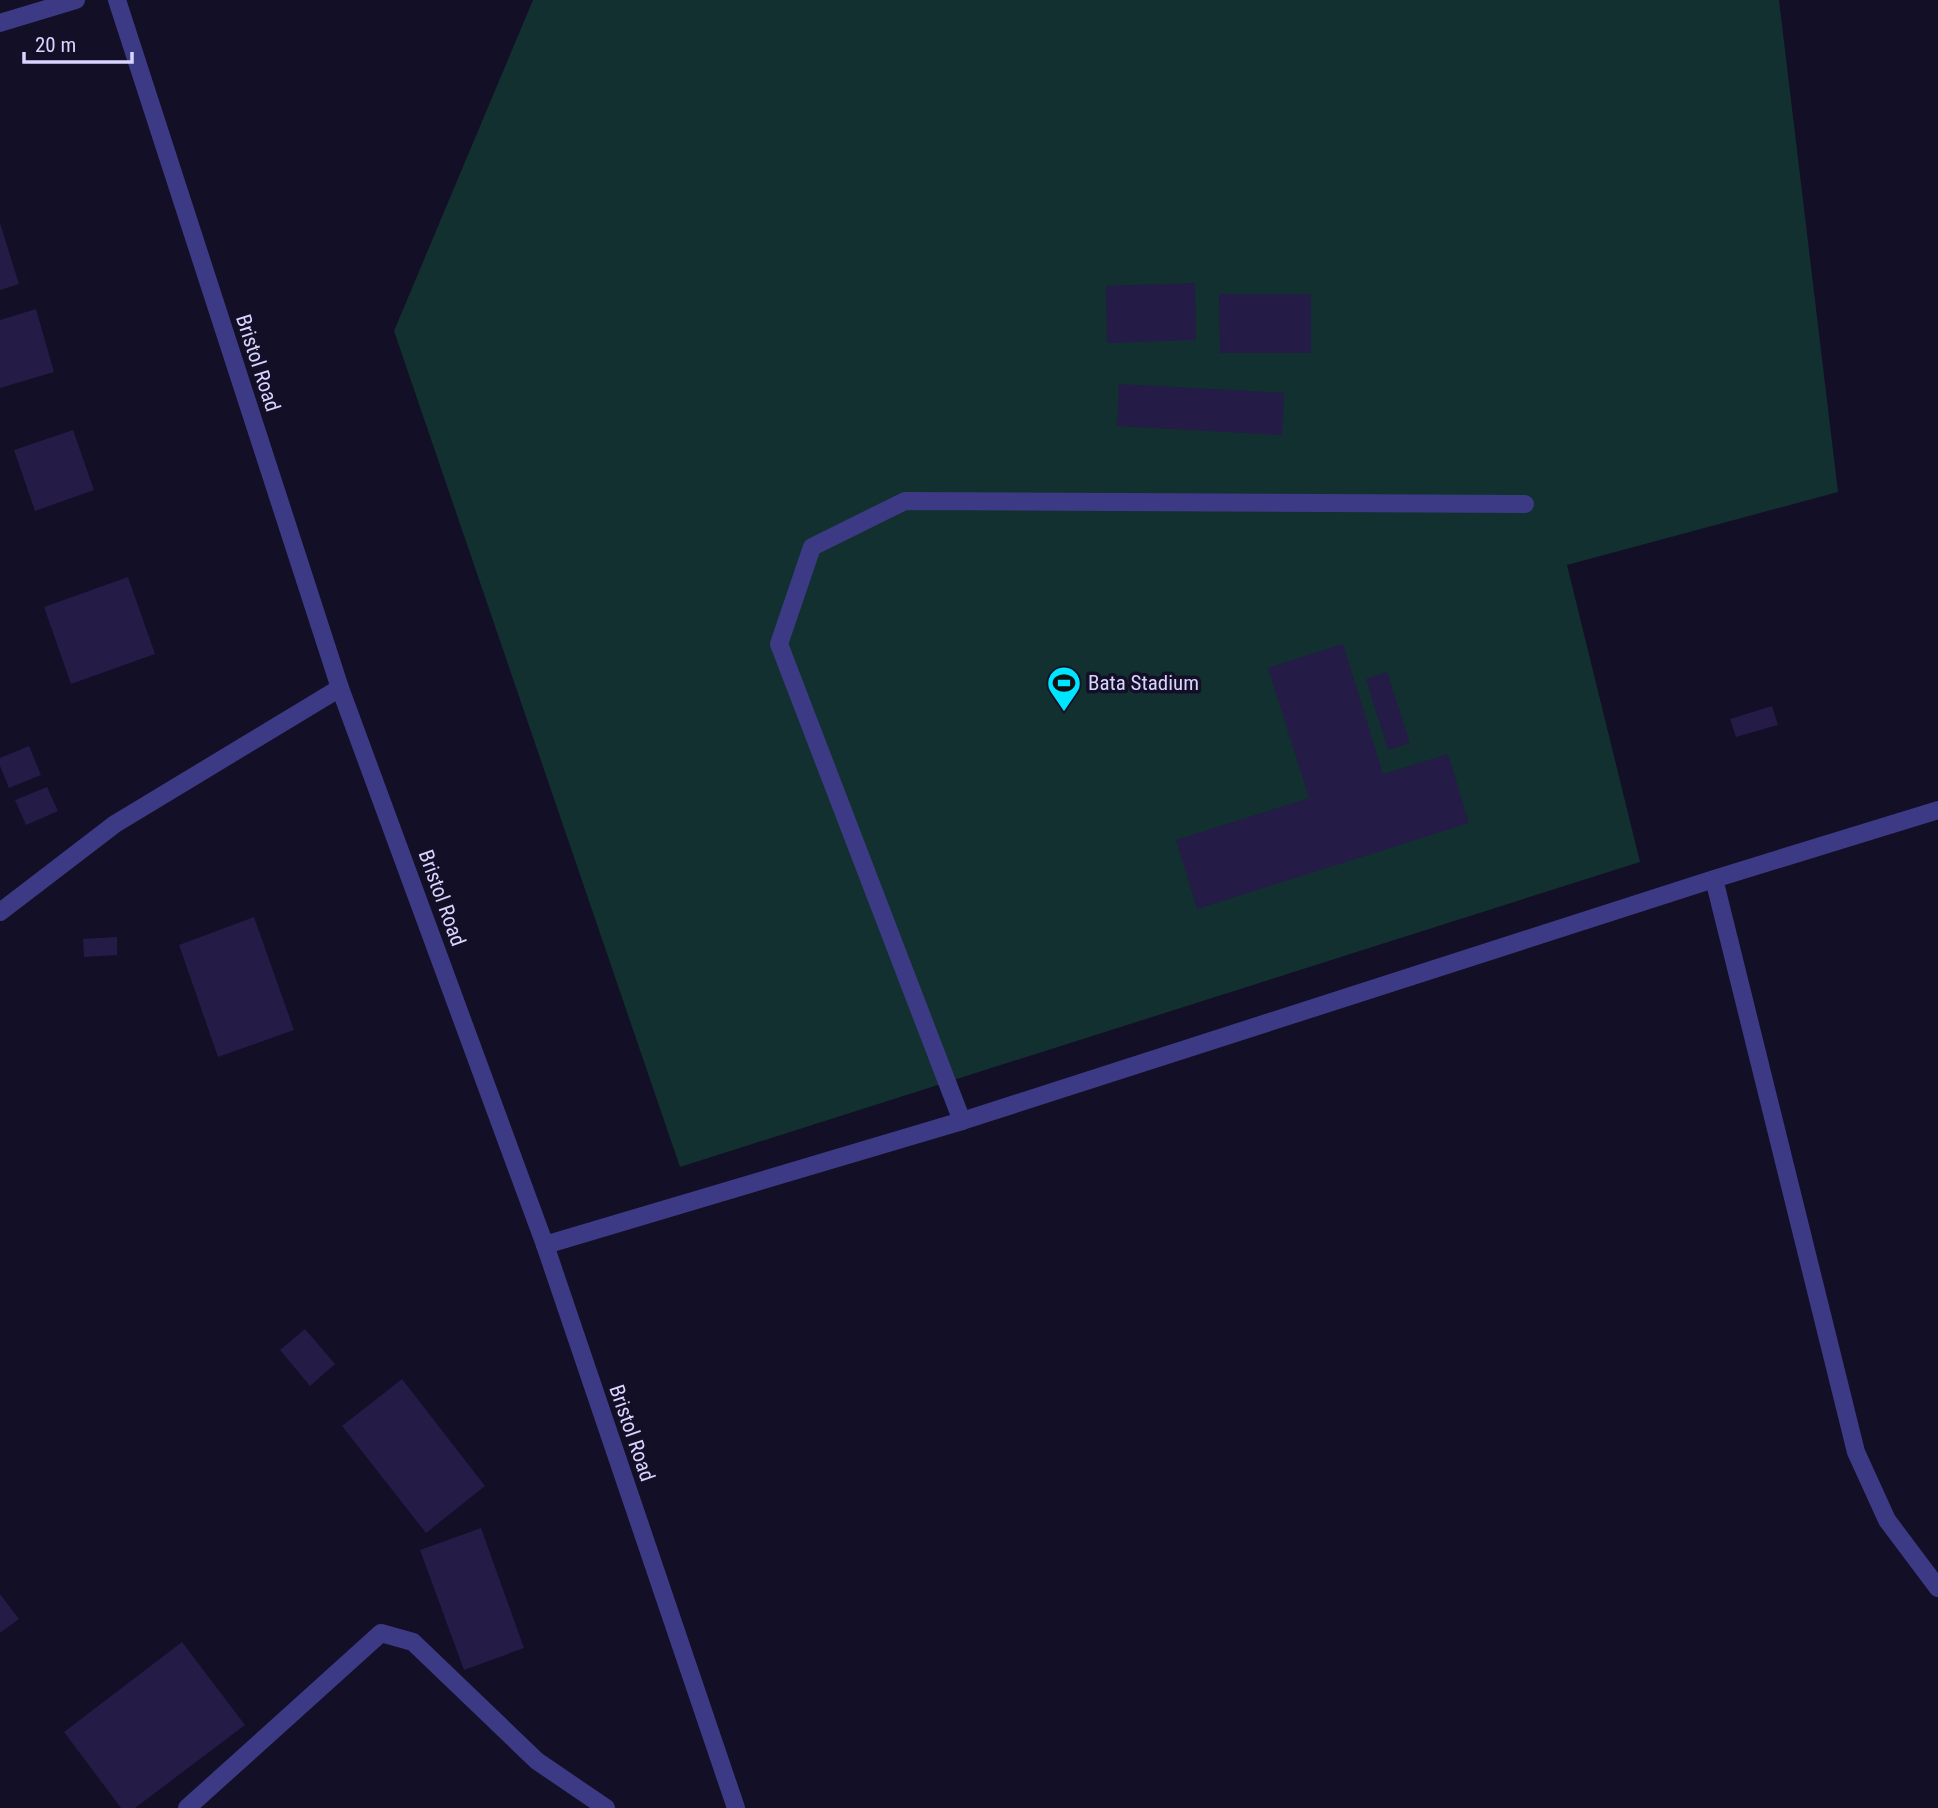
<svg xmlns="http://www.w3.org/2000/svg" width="1938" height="1808" font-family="'Roboto Condensed',sans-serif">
<rect width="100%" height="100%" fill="#130f26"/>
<path fill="#12302f" d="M 533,0 L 1779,0 L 1838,492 L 1567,565 L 1640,862 L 680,1167 L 394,331 Z"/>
<path fill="#241b47" d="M 0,223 L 19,284 L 0,290 Z
M 1195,283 L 1196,340 L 1107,343 L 1106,286 Z
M 1219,294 L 1311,294 L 1311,353 L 1220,353 Z
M 36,309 L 54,372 L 0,388 L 0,320 Z
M 1119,384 L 1284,393 L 1282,435 L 1117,426 Z
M 73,430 L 94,490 L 35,511 L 14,450 Z
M 128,577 L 155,654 L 71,684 L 44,607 Z
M 1343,644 L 1383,774 L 1448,754 L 1469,823 L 1197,909 L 1176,840 L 1309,798 L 1268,668 Z
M 1387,672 L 1410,743 L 1388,750 L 1366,679 Z
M 1772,706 L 1778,725 L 1736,737 L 1730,719 Z
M 29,746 L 41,775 L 9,788 L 0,766 L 0,758 Z
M 47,787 L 58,811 L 26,825 L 15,800 Z
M 254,917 L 294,1030 L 218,1057 L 179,945 Z
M 117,937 L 117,955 L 84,957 L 83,939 Z
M 305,1329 L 335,1364 L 310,1386 L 280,1350 Z
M 402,1379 L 485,1486 L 426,1533 L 342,1426 Z
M 481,1528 L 524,1648 L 464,1670 L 420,1550 Z
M 0,1594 L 19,1619 L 0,1633 Z
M 182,1642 L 245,1725 L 135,1808 L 121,1808 L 64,1732 Z"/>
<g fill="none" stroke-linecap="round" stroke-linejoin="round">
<path stroke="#3d3a85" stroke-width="18" d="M 0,912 L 115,824 L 340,688
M 962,1121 L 779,644 L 812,547 L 905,501 L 1525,504
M 187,1808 L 381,1633 L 413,1642 L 537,1761 L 606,1808"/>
<path stroke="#3d3a85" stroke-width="18" d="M 0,23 L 76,0
M 1714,879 L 1856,1452 L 1887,1520 L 1938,1588
M 545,1245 L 962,1121 L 1714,879 L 1938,810"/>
<path stroke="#3d3a85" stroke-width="18" d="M 117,0 L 340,688 L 545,1245 L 736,1808"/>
</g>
<defs>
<g id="stadium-pin" transform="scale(1.75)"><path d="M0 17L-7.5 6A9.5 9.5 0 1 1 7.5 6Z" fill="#00e5ff" stroke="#130f26"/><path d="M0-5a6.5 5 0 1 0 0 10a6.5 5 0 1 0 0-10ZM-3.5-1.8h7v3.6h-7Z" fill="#111"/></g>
</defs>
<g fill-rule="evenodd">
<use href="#stadium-pin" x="1064" y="683"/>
</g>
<g text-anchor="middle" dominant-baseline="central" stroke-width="7" stroke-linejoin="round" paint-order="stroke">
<g font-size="21" fill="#d9d4ff" stroke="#130f26">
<text transform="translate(258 363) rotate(72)">Bristol Road</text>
<text transform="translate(442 898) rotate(70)">Bristol Road</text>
<text transform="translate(632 1433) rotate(71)">Bristol Road</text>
</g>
<g font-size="21" fill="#d9d4ff" stroke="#130f26" text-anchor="start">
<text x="1088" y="683">Bata Stadium</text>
</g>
</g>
<path d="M24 52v10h108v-10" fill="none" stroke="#d9d4ff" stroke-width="3.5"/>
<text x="35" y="52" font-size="21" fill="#d9d4ff" stroke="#130f26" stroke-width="5" paint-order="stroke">20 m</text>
</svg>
